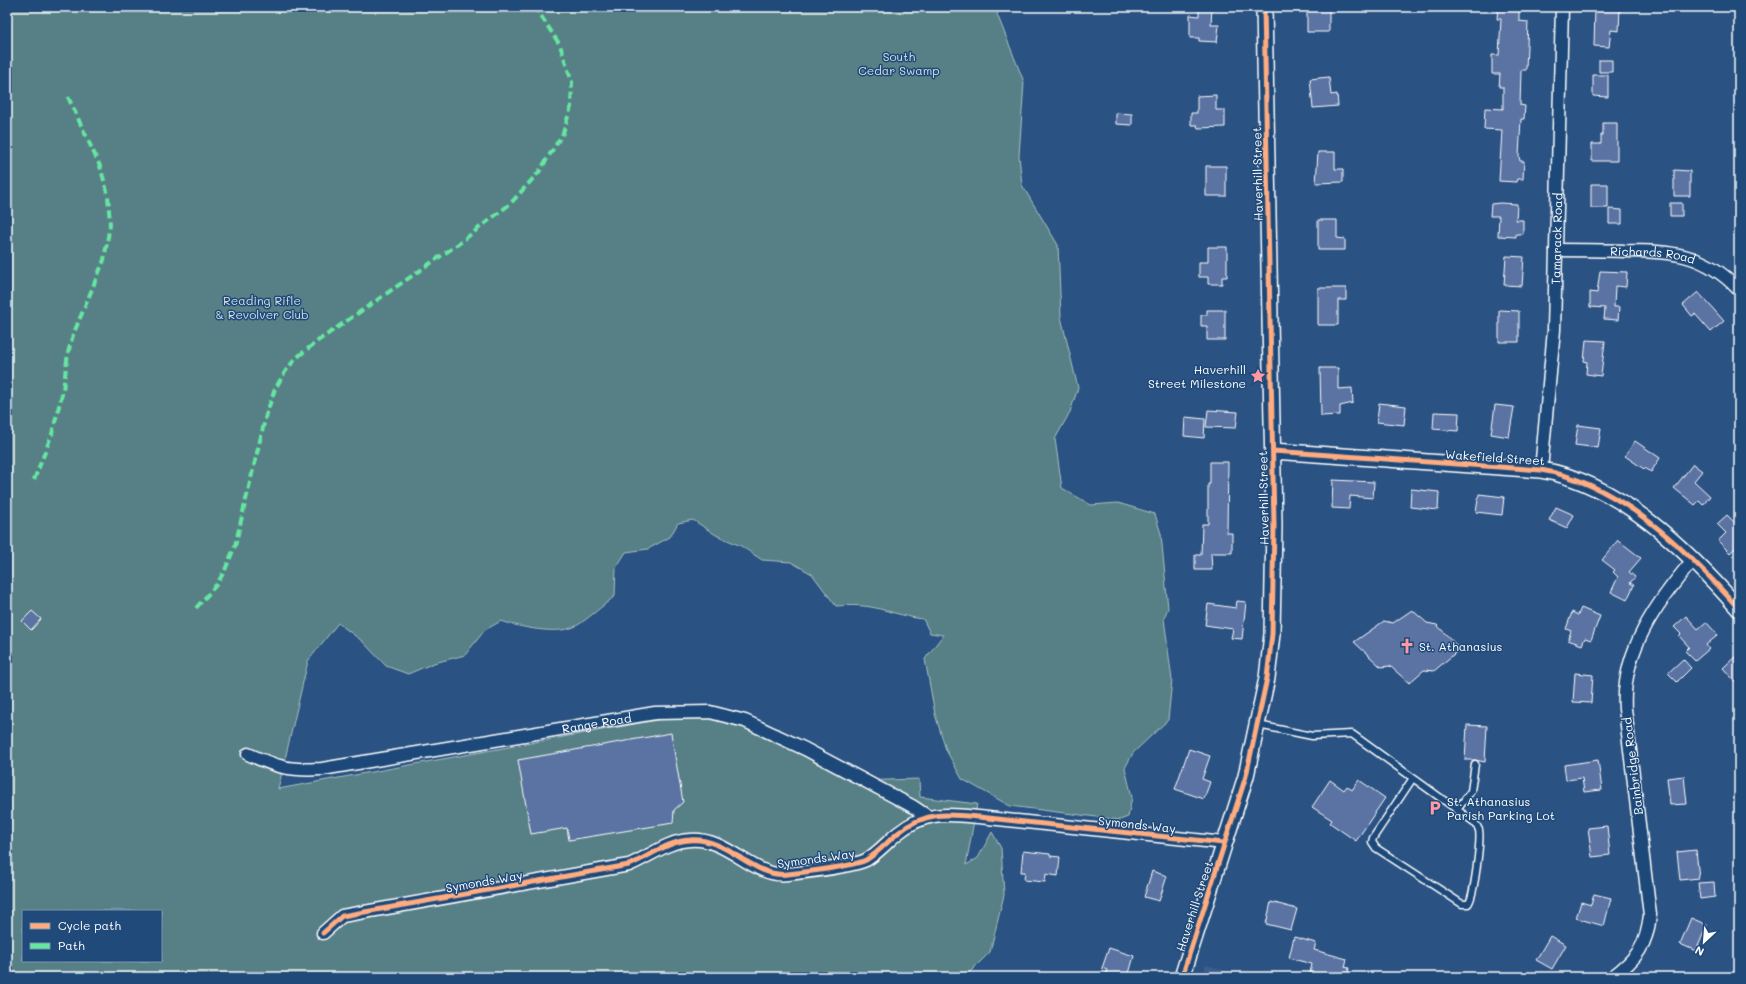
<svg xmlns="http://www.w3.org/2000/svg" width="1746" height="984" font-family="Mali,sans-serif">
<rect width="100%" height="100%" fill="#2a5282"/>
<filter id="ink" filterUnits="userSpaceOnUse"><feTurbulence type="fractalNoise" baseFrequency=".025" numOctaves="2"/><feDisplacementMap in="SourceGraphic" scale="8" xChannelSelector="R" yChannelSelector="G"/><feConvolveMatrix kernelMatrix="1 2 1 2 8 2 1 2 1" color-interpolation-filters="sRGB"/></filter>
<g filter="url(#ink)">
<path fill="#3c5f8e" d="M 1206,965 L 1245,977 L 1202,977 Z"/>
<path fill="#578086" stroke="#abc0c2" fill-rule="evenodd" d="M 7,7 L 1003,7 L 997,14 L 1024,82 L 1019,156 L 1022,185 L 1058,245 L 1061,317 L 1078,388 L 1070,412 L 1055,439 L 1062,488 L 1091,505 L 1118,503 L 1155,514 L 1161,534 L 1168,608 L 1164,618 L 1172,680 L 1168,720 L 1133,753 L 1125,768 L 1132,797 L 1128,817 L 1120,820 L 1010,806 L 962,779 L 946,750 L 935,714 L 925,659 L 943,635 L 930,633 L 923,619 C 906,617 896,613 880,609 C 865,605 851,605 836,606 L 812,574 L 791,562 L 762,560 L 741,546 L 716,535 L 693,520 L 678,523 L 670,537 L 648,549 L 626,552 L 616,568 L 615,596 C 606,603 582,624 574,627 C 555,635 519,627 501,621 L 485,630 L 465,655 L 434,663 L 408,674 L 386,666 L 362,641 L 338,623 L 308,661 L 278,789 L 657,720 L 681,716 L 720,719 L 751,729 L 857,781 L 919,779 L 920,797 L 977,804 L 966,865 L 978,858 L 992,832 L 1001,848 L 1004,895 L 990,952 L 965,977 L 7,977 ZM 23,911 L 161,911 L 161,961 L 23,961 Z"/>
<path fill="#5a73a3" stroke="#fff" d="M 1199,7 L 1212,7 L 1211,25 L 1219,25 L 1217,42 L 1199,41 L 1199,38 L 1190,38 L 1190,15 L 1199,16 Z
M 1307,7 L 1329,7 L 1329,32 L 1307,32 Z
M 1498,7 L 1512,7 L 1512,9 L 1519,9 L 1519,21 L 1528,22 L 1526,70 L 1521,70 L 1520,105 L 1525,106 L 1524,119 L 1521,119 L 1519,156 L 1520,161 L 1524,161 L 1523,179 L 1517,179 L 1516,182 L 1499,181 L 1502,130 L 1484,129 L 1485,108 L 1503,109 L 1503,87 L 1499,87 L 1500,74 L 1492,74 L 1492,55 L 1499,55 L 1501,19 L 1497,19 Z
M 1595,7 L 1620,7 L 1619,31 L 1611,30 L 1609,47 L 1594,46 Z
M 1599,60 L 1612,60 L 1612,72 L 1599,72 Z
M 1593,75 L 1608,75 L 1608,97 L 1593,96 Z
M 1329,77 L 1331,95 L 1337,94 L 1338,106 L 1313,108 L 1310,79 Z
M 1216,95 L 1216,110 L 1225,110 L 1225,127 L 1198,128 L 1197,125 L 1191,125 L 1191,113 L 1197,113 L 1197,96 Z
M 1116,113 L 1132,114 L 1132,125 L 1116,124 Z
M 1603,123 L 1617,123 L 1617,161 L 1592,161 L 1592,144 L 1601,144 L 1601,135 L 1603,135 Z
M 1318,152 L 1335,152 L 1335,169 L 1343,169 L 1343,182 L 1316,183 Z
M 1206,166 L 1226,166 L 1226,196 L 1206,196 Z
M 1674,170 L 1690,171 L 1690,196 L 1674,196 Z
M 1591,184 L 1608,184 L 1608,208 L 1591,208 Z
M 1500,203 L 1517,204 L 1516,220 L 1523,220 L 1523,234 L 1516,234 L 1516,237 L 1498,236 L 1499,216 L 1490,216 L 1491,204 Z
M 1670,203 L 1682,203 L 1682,216 L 1670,216 Z
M 1609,209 L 1622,210 L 1622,224 L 1609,224 Z
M 1318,220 L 1337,220 L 1337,238 L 1345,239 L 1345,250 L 1318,250 Z
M 1208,247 L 1227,247 L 1227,277 L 1222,277 L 1222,284 L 1208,284 L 1208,277 L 1199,277 L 1199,262 L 1208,262 Z
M 1506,256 L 1524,257 L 1522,286 L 1504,285 Z
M 1600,271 L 1627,272 L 1626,287 L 1615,286 L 1614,307 L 1619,307 L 1618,320 L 1604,319 L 1605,308 L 1590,307 L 1590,292 L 1597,293 Z
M 1318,288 L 1346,288 L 1346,300 L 1338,300 L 1338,325 L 1318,325 Z
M 1698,292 L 1724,321 L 1711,332 L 1695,314 L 1692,316 L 1683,305 Z
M 1207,310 L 1225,310 L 1225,340 L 1207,340 L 1207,326 L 1201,326 L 1201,315 L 1207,315 Z
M 1499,310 L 1519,311 L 1519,342 L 1499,342 Z
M 1586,340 L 1605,341 L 1601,376 L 1586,374 L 1587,362 L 1584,361 Z
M 1320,368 L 1338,368 L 1338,389 L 1352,388 L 1353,403 L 1340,406 L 1340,415 L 1321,416 Z
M 1379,403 L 1406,406 L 1404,425 L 1377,422 Z
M 1495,405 L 1514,407 L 1509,437 L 1491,434 Z
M 1208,410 L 1238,412 L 1236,428 L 1206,427 Z
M 1434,412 L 1459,413 L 1458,431 L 1433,429 Z
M 1185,417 L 1205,419 L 1204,438 L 1184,436 Z
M 1578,425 L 1601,428 L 1598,448 L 1575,445 Z
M 1635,441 L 1660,458 L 1651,472 L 1645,468 L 1644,469 L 1625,456 Z
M 1210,462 L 1228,462 L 1227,533 L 1232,533 L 1232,553 L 1211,553 L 1212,570 L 1195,570 L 1195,555 L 1201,555 L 1202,524 L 1208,524 L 1208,484 L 1210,484 Z
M 1693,464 L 1702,471 L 1694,481 L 1710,496 L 1703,505 L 1699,501 L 1695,505 L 1674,488 Z
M 1333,480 L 1374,482 L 1373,498 L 1350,496 L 1349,509 L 1332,508 Z
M 1411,489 L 1439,492 L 1438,510 L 1410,507 Z
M 1479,494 L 1504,497 L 1502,515 L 1476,512 Z
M 1556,507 L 1574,515 L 1567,528 L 1549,520 Z
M 1727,515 L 1739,527 L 1739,544 L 1730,553 L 1718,541 L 1726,533 L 1717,524 Z
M 1618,540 L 1641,558 L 1629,572 L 1635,577 L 1630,583 L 1634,585 L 1627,600 L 1611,592 L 1618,577 L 1613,572 L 1615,570 L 1602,560 Z
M 1237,601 L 1246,602 L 1242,639 L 1231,638 L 1233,629 L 1205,625 L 1208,604 L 1236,608 Z
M 1581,608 L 1600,616 L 1591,640 L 1585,638 L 1582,645 L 1568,640 L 1571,631 L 1566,629 L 1572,612 L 1578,615 Z
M 1412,610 L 1427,623 L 1437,625 L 1460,649 L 1434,671 L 1424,670 L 1409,683 L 1390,666 L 1381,667 L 1354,642 L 1384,621 L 1393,623 Z
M 32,611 L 41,619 L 31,630 L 22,621 Z
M 1686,616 L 1698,629 L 1706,622 L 1718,635 L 1706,645 L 1709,649 L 1695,661 L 1685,651 L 1689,647 L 1679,636 L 1681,634 L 1674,627 Z
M 1739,653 L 1739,686 L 1723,668 Z
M 1683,659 L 1691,668 L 1677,682 L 1668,673 Z
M 1575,673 L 1593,675 L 1591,703 L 1573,702 Z
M 1467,725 L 1487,726 L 1485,762 L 1475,760 L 1465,760 Z
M 671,733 L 683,802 L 674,810 L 673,823 L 569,840 L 567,828 L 531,834 L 518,760 Z
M 1189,749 L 1210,756 L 1202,779 L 1210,782 L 1204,799 L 1175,789 Z
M 1598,760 L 1602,790 L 1584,792 L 1582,778 L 1566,780 L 1564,765 Z
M 1684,776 L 1687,804 L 1670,805 L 1667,778 Z
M 1330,780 L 1344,790 L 1347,786 L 1352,790 L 1359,780 L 1385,798 L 1356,841 L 1330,823 L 1332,820 L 1312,807 Z
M 1607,826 L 1610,855 L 1592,857 L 1588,828 Z
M 1696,850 L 1699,878 L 1680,880 L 1677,852 Z
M 1023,851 L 1050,854 L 1050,856 L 1060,857 L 1058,876 L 1046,874 L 1045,882 L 1024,880 L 1025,872 L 1021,872 Z
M 1152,871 L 1167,876 L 1159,901 L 1144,897 Z
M 1714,882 L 1715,897 L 1700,899 L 1698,883 Z
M 1594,894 L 1611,898 L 1604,926 L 1576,918 L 1581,902 L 1591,905 Z
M 1271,902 L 1297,909 L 1291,930 L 1266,924 Z
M 1691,918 L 1707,925 L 1696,951 L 1680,944 Z
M 1550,936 L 1566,945 L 1552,969 L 1536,960 Z
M 1294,937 L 1316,943 L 1314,950 L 1347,959 L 1345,967 L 1349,968 L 1347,977 L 1309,977 L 1312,964 L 1289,958 Z
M 1109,948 L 1134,956 L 1128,977 L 1105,977 L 1107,970 L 1102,968 Z"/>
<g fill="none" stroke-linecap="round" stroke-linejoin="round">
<g stroke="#fff" stroke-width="9">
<path id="service" d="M 1258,725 L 1312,736 L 1352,734 L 1413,778 L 1373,838 L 1372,842 L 1376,848 L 1462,904 L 1468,904 C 1474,899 1481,840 1479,830 C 1478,827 1476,824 1474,822 L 1413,778
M 1457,810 L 1471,791 L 1475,764"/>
</g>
<g stroke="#fff" stroke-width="15">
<g id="minor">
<path id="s1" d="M 1556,250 C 1579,250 1602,250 1624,251 C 1671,251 1705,253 1739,290"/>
<path id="s2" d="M 1541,470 L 1554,330 L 1562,7"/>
<path id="s3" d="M 248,754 C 277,767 289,771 322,769 L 655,713 L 710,712 L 745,721 L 805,749 L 912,806 L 927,816"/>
<path d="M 323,933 L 342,916 L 629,865 C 649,857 667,841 690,840 C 729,837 753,879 788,874 C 805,872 852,867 866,860 C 878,853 888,841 898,833 C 925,811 947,814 979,817 L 1224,843"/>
<path d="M 1612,977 C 1637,959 1647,945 1650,915 L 1625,709 C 1621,651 1658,601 1693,560"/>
</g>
</g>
<g stroke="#fff" stroke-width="18">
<path id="tertiary" d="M 1273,451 L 1541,470 C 1620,483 1688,551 1739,609
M 1182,977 L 1246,776 L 1267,678 L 1272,634 L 1274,525 L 1264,7"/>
</g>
<use href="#service" stroke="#1f4a7a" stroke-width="6"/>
<use href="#minor" stroke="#1f4a7a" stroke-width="12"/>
<use href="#tertiary" stroke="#1f4a7a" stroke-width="15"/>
<path stroke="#66e7a1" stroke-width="4" stroke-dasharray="8 4" stroke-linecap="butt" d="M 34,480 L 52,434 L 63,390 L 68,353 L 73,335 L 104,260 L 110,225 L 108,195 L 100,166 L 68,97
M 196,608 L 217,584 L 225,570 L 235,546 L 266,415 L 275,389 L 285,372 L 296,358 L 319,340 L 457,245 L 510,204 L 539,172 L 563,133 L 571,107 L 572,82 L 560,45 L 535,7"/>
<g stroke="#1f4a7a" stroke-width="8">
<path id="cycleway" d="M 1273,451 L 1541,470 C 1620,483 1688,551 1739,609
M 323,933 L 342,916 L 629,865 C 649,857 667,841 690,840 C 729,837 753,879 788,874 C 805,872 852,867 866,860 C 878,853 888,841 898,833 C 925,811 947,814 979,817 L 1224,843
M 1182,977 L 1246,776 L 1267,678 L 1272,634 L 1274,525 L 1264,7"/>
</g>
<use href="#cycleway" stroke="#ffac80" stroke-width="5"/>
</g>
</g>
<defs>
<g id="sight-bare" transform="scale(1.2)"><path d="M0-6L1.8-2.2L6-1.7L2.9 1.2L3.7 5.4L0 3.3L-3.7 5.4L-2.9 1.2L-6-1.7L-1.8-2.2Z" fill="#ff9aa2" stroke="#1f4a7a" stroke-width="2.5" paint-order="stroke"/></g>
<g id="church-bare" transform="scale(1.2)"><path d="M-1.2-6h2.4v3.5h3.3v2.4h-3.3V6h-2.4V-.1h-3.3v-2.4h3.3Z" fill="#ff9aa2" stroke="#1f4a7a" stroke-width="2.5" paint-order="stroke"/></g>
<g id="parking-bare" transform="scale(1.2)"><path d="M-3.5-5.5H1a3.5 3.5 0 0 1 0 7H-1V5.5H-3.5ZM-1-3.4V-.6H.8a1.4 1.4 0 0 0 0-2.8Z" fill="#ff9aa2" stroke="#1f4a7a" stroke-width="2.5" paint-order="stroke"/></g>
</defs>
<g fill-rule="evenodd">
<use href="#sight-bare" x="1258" y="376"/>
<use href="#church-bare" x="1407" y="646"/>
<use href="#parking-bare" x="1435" y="808"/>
</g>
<g text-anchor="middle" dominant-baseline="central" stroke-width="3" stroke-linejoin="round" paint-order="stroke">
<g font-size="12" fill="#d5dfe1" stroke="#1f4a7a">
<text x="899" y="56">South<tspan x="899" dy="14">Cedar Swamp</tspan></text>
<text x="262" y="300">Reading Rifle<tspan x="262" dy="14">&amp; Revolver Club</tspan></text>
</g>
<g font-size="12" fill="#fff" stroke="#1f4a7a">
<text transform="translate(1257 174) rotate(-91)">Haverhill Street</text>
<text stroke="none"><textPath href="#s2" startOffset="232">Tamarack Road</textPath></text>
<text stroke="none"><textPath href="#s1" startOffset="97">Richards Road</textPath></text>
<text transform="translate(1495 457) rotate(4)">Wakefield Street</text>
<text transform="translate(1263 498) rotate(-91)">Haverhill Street</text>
<text stroke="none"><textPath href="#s3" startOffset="355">Range Road</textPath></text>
<text transform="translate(1632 766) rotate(-97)">Bainbridge Road</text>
<text transform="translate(1137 824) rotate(6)">Symonds Way</text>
<text transform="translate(816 858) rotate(-8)">Symonds Way</text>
<text transform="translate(484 881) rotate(-10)">Symonds Way</text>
<text transform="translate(1194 906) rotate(-72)">Haverhill Street</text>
</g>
<g font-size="12" fill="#fff" stroke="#1f4a7a" text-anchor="start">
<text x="1246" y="369" text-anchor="end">Haverhill<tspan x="1246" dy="14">Street Milestone</tspan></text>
<text x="1419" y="646">St. Athanasius</text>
<text x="1447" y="801">St. Athanasius<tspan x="1447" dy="14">Parish Parking Lot</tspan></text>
</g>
</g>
<rect width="1746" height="984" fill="none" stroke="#1f4a7a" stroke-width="24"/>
<rect x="12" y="12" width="1722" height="960" fill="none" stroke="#fff" stroke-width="1.5" filter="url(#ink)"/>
<rect x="22" y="910" width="140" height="52" fill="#1f4a7a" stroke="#7992af"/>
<rect x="30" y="923" width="20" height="6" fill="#ffac80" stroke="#7992af"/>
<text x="58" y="930" font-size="12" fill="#ffffff">Cycle path</text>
<rect x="30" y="943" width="20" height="6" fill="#66e7a1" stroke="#7992af"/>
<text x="58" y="950" font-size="12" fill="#ffffff">Path</text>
<g transform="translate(1704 942) rotate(206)" stroke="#1f4a7a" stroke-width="3" paint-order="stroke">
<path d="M0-3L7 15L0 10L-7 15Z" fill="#ffffff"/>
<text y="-6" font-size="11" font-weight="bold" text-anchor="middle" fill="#ffffff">N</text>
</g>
</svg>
